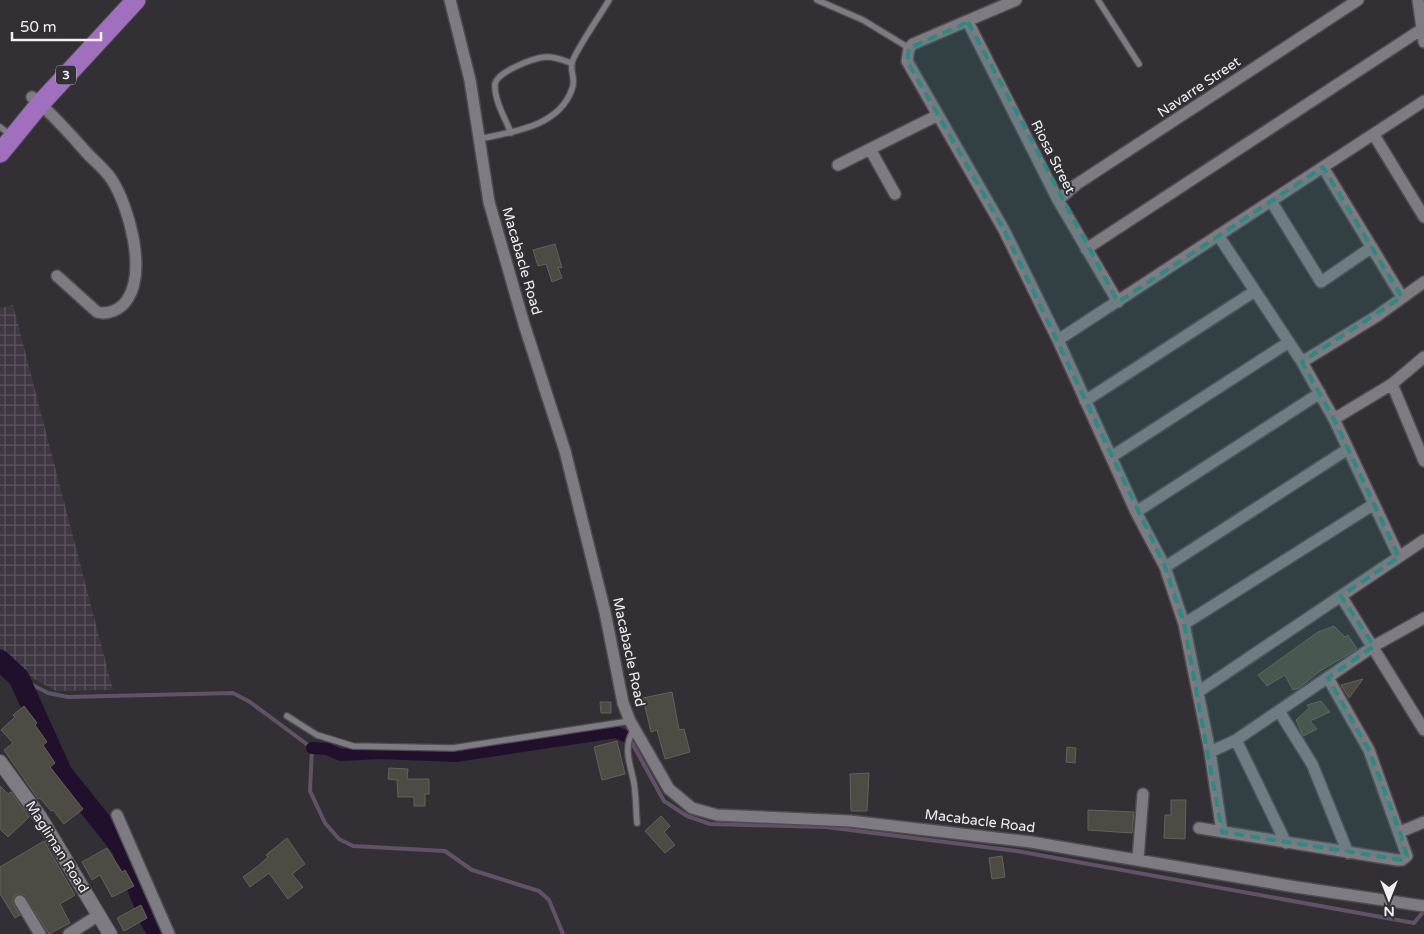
<svg xmlns="http://www.w3.org/2000/svg" width="1424" height="934" font-family="'Varela Round',sans-serif">
<defs>
<pattern id="industrial-grid" width="8" height="8" patternUnits="userSpaceOnUse" patternTransform="scale(1.25)"><rect width="8" height="8" fill="#3f3843"/><path d="M0 4h8M4 0v8" fill="none" stroke="#5b555f"/></pattern>
</defs>
<rect width="100%" height="100%" fill="#322f35"/>
<path fill="url(#industrial-grid)" d="M 0,305 L 1,308 L 13,305 L 113,690 L 56,691 L 34,679 L 0,648 Z"/>
<g fill="none" stroke-linecap="round" stroke-linejoin="round">
<path stroke="#605367" stroke-width="4" d="M 19,678 L 48,693 L 68,697 L 233,693 L 250,702 L 312,748 L 310,791 L 325,823 L 339,839 L 353,846 L 445,851 L 472,870 L 539,891 L 549,900 L 563,934
M 625,736 L 632,743 L 664,801 L 687,816 L 710,824 L 826,827 L 1017,851 L 1414,923 L 1424,911
M 411,754 L 456,756"/>
<path stroke="#21102b" stroke-width="12" d="M 312,748 L 327,749 L 341,755 L 380,753 L 456,756 L 616,732 L 625,736"/>
<path stroke="#21102b" stroke-width="21" d="M 0,660 L 19,678 L 62,773 L 122,848 L 151,921 L 159,934"/>
</g>
<path fill="#4e4b44" stroke="#65625b" d="M 555,244 L 562,268 L 558,267 L 562,278 L 552,282 L 546,264 L 538,266 L 533,250 Z
M 1334,626 L 1345,637 L 1348,635 L 1357,649 L 1320,671 L 1299,688 L 1293,690 L 1285,675 L 1267,686 L 1258,675 L 1318,632 Z
M 1363,679 L 1349,698 L 1341,685 Z
M 672,692 L 679,730 L 684,729 L 690,752 L 665,759 L 657,730 L 651,732 L 643,698 Z
M 1321,701 L 1330,712 L 1310,721 L 1317,729 L 1303,736 L 1296,720 L 1309,708 L 1307,705 Z
M 600,702 L 611,702 L 611,713 L 601,713 Z
M 24,706 L 37,723 L 35,725 L 47,742 L 43,745 L 55,763 L 50,767 L 83,809 L 64,824 L 53,810 L 51,811 L 40,798 L 38,799 L 4,750 L 13,743 L 1,730 L 15,717 L 13,715 Z
M 617,741 L 625,774 L 602,780 L 594,747 Z
M 1067,747 L 1076,748 L 1075,763 L 1066,762 Z
M 389,768 L 408,769 L 407,779 L 429,779 L 429,794 L 425,794 L 425,806 L 414,806 L 414,797 L 398,797 L 397,780 L 388,779 Z
M 869,773 L 867,811 L 851,811 L 850,774 Z
M 0,786 L 8,794 L 11,792 L 29,817 L 8,837 L 0,829 Z
M 1171,800 L 1186,800 L 1185,839 L 1164,838 L 1165,815 L 1171,815 Z
M 1088,810 L 1134,812 L 1132,833 L 1088,830 Z
M 661,816 L 670,826 L 664,832 L 675,845 L 665,853 L 645,831 Z
M 287,838 L 305,864 L 292,874 L 303,887 L 288,899 L 269,873 L 250,887 L 243,877 L 258,866 L 268,857 L 266,855 Z
M 44,841 L 75,895 L 60,904 L 70,923 L 49,934 L 24,895 L 17,894 L 13,898 L 13,904 L 20,915 L 15,918 L 0,894 L 0,867 Z
M 107,848 L 122,872 L 125,870 L 134,886 L 112,897 L 100,875 L 92,880 L 82,862 Z
M 1002,856 L 1005,877 L 992,879 L 989,858 Z
M 141,905 L 147,918 L 124,931 L 117,918 Z"/>
<g fill="none" stroke-linecap="round" stroke-linejoin="round">
<g stroke="#4e4b51" stroke-width="8">
<path id="service" d="M 817,0 L 863,20 L 909,48
M 1098,0 L 1139,64
M 0,127 L 4,130
M 511,133 C 505,118 494,100 495,84 C 497,72 533,58 545,57 C 554,56 563,60 571,63
M 479,139 C 512,132 559,127 572,89 C 576,80 570,71 572,63 C 573,54 603,11 609,0
M 287,716 L 317,735 L 353,746 L 453,748 L 630,721
M 636,732 L 632,733 C 623,749 631,767 634,783 C 636,796 636,810 637,823"/>
</g>
<g stroke="#4e4b51" stroke-width="14">
<path id="minor" d="M 450,0 L 470,80 L 489,202 L 524,324 L 565,451 L 605,612 L 623,703 L 630,721 L 669,789 L 692,808 L 717,815 L 850,821 L 1031,842 L 1296,887 L 1424,906
M 1016,0 L 913,44 L 909,48 L 907,61 L 1004,230 L 1058,340 L 1136,512 L 1165,567 L 1184,624 L 1210,752 L 1222,832
M 1418,0 L 1424,42
M 968,22 L 1058,200 L 1118,302
M 32,97 C 52,113 69,133 86,152 C 94,161 105,169 112,180 C 129,207 147,271 127,300 C 120,310 108,315 97,312 L 57,276
M 1374,135 L 1424,217
M 870,149 L 895,194
M 838,165 L 938,115
M 1323,167 L 1402,297
M 1058,200 L 1077,184 L 1358,0
M 1271,201 L 1321,282 L 1372,247
M 1218,235 L 1302,362 L 1334,419 L 1399,557
M 1086,249 L 1422,29
M 1058,340 L 1424,101
M 1302,362 L 1377,316 L 1424,282
M 1392,384 L 1424,461
M 1085,401 L 1255,291
M 1334,419 L 1392,384 L 1424,357
M 1111,457 L 1289,342
M 1136,512 L 1320,393
M 1165,567 L 1348,449
M 1341,596 L 1424,730
M 1184,624 L 1374,504
M 1198,692 L 1424,540
M 1279,711 L 1312,764 L 1348,853
M 1236,740 L 1286,843
M 1210,752 L 1236,740 L 1374,646 L 1424,618
M 117,815 L 169,934
M 1199,828 L 1397,860 L 1402,860 L 1407,856 L 1369,750 L 1328,678
M 1400,832 L 1424,822
M 1138,859 L 1143,794
M 20,901 L 40,934
M 69,934 L 99,915"/>
</g>
<g stroke="#4e4b51" stroke-width="16">
<path id="tertiary" d="M 0,762 L 40,817 L 110,934"/>
</g>
<g stroke="#4e4b51" stroke-width="21">
<path id="trunk" d="M 0,153 L 40,104 L 136,0"/>
</g>
<use href="#service" stroke="#7f7b82" stroke-width="5.5"/>
<use href="#minor" stroke="#7f7b82" stroke-width="11"/>
<use href="#tertiary" stroke="#7f7b82" stroke-width="14"/>
<use href="#trunk" stroke="#a070be" stroke-width="19"/>
</g>
<path fill="#318882" fill-opacity="0.2" stroke="#318882" stroke-width="4" stroke-dasharray="10 6" stroke-linejoin="round" d="M 968,22 L 1118,302 L 1323,167 L 1402,297 L 1302,362 L 1334,419 L 1399,557 L 1341,596 L 1374,646 L 1328,678 L 1369,750 L 1400,832 L 1407,856 L 1402,860 L 1222,832 L 1184,624 L 1165,567 L 1004,230 L 907,61 L 909,48 Z"/>
<g text-anchor="middle" dominant-baseline="central" stroke-width="4" stroke-linejoin="round" paint-order="stroke">
<rect fill="#322f35" stroke="#b8b6bb" stroke-width="1" x="56" y="65.5" width="20" height="19" rx="4"/>
<g font-size="12" font-weight="bold" fill="#f2f0f4">
<text x="66" y="75">3</text>
</g>
<g font-size="14" fill="#f2f0f4" stroke="#322f35">
<text transform="translate(1199 87) rotate(-34)">Navarre Street</text>
<text transform="translate(1053 157) rotate(63)">Riosa Street</text>
<text transform="translate(522 261) rotate(74)">Macabacle Road</text>
<text transform="translate(629 652) rotate(78)">Macabacle Road</text>
<text transform="translate(980 821) rotate(7)">Macabacle Road</text>
<text transform="translate(57 847) rotate(58)">Magliman Road</text>
</g>
</g>
<g transform="translate(1389 899) rotate(180)" stroke="#322f35" stroke-width="4" paint-order="stroke">
<path d="M0-4L9 19L0 12L-9 19Z" fill="#f2f0f4"/>
<text y="-8" font-size="14" font-weight="bold" text-anchor="middle" fill="#f2f0f4">N</text>
</g>
<path d="M12 32v8h89v-8" fill="none" stroke="#f2f0f4" stroke-width="2.5"/>
<text x="20" y="32" font-size="15" fill="#f2f0f4" stroke="#322f35" stroke-width="4" paint-order="stroke">50 m</text>
</svg>
